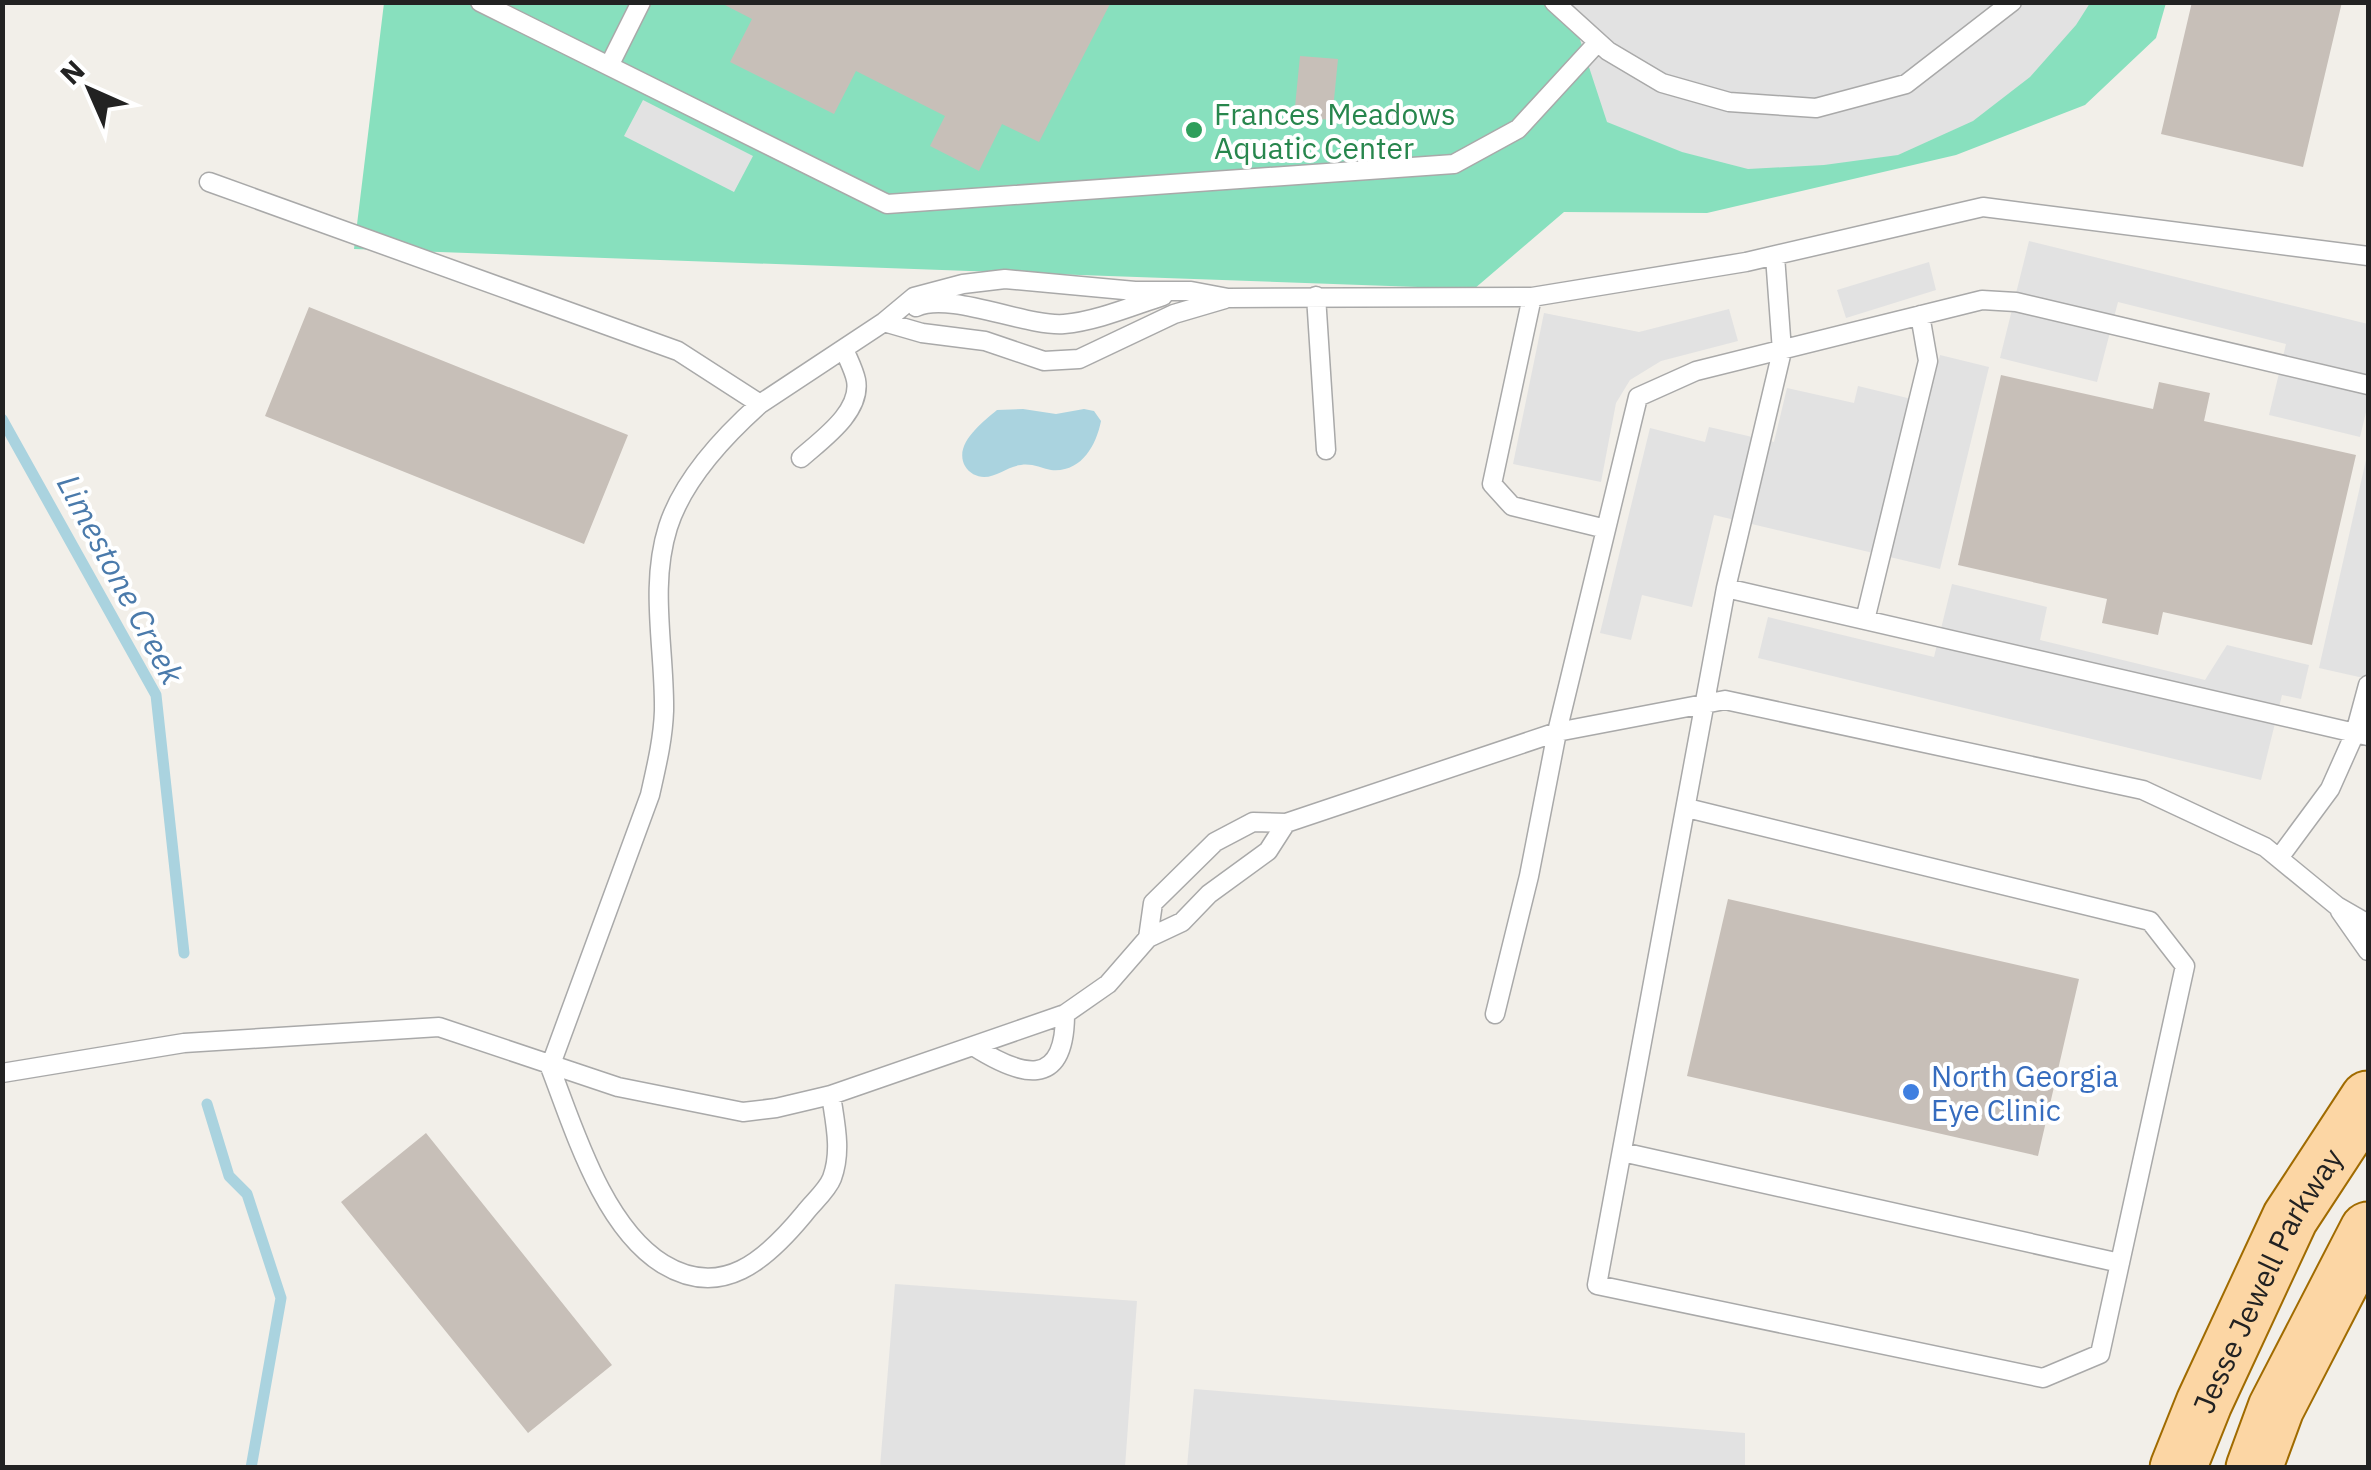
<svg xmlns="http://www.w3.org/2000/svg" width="2371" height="1470" font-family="'IBM Plex Sans',sans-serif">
<rect width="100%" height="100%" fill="#f2efe9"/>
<path fill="#88e0be" d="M 384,3 L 2166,3 L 2156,38 L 2085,105 L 1956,155 L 1707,213 L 1564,212 L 1474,289 L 354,249 Z"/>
<path fill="#e2e2e2" d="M 1568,3 L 2090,3 L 2076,25 L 2030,77 L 1973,121 L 1898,155 L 1824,165 L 1748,169 L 1682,152 L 1607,122 Z
M 643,100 L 753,156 L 734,192 L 624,136 Z
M 2029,241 L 2368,324 L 2368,404 L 2360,437 L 2269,415 L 2286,344 L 2118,302 L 2097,382 L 2000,358 Z
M 1929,262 L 1936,290 L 1846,318 L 1837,290 Z
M 1729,309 L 1738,341 L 1661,361 L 1630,380 L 1616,403 L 1601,482 L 1513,464 L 1544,313 L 1639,332 Z
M 1940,355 L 1989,367 L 1940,569 L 1714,515 L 1692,607 L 1642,595 L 1631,640 L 1600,633 L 1650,428 L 1705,442 L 1709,427 L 1774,442 L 1787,388 L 1854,403 L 1858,386 L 1928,403 Z
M 2368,451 L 2368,679 L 2319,668 Z
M 1952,584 L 2047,607 L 2040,640 L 2205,680 L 2227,645 L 2309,665 L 2301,699 L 2282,695 L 2261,780 L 1758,658 L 1768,617 L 1934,657 Z
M 895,1284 L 1137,1301 L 1125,1467 L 880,1467 Z
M 1194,1389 L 1745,1433 L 1745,1467 L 1187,1467 Z"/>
<path fill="#aad3df" d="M 1023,409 L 1056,414 L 1084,409 L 1094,411 L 1101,421 C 1096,446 1081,473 1051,470 C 1041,468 1031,463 1021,465 C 1008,466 997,477 984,477 C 977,477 969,473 965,466 C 953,444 983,422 997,410 Z"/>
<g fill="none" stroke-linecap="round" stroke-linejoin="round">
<path stroke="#aad3df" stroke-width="11" d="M 2,419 L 156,695 L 184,953
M 207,1104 L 229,1176 L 247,1194 L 281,1298 L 251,1468"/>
</g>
<path fill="#c7bfb8" d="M 719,2 L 1111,2 L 1039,142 L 1002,124 L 979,171 L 930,146 L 945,116 L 856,71 L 834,114 L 730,62 L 752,19 Z
M 2192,2 L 2342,2 L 2303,167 L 2161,134 Z
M 1300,56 L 1338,59 L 1332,120 L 1294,117 Z
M 309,307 L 628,435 L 584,544 L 265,416 Z
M 2001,375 L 2153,409 L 2159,382 L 2210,393 L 2204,421 L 2356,455 L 2312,645 L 2163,612 L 2158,635 L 2102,623 L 2107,599 L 1958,565 Z
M 1728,899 L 2079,979 L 2038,1156 L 1687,1076 Z
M 426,1133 L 612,1365 L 528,1433 L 341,1202 Z"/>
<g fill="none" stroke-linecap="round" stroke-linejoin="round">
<g stroke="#a9a9a9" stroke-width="21">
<path id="lane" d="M 480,2 L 887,204 L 1454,164 L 1518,129 L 1598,42
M 1554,2 L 1608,51 L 1662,83 L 1729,102 L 1816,108 L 1906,84 L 2012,2
M 609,66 L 641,2
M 209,182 L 678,351 L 760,404 C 723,437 683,480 668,527 C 649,587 665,650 664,711 C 663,740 656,768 650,795 L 550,1067 C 574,1129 603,1227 663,1264 C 722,1300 766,1260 804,1214 C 812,1203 827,1191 832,1178 C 842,1151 835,1123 831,1095
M 1775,256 L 1782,351 L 1726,588 L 2368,736
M 1316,296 L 1326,450
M 916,307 C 950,291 1026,327 1064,324 C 1097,321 1132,306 1163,296
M 884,322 L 922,333 L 985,341 L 1044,361 L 1079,359 L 1174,314 L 1225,299
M 760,404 L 884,322 L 914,297 L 963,284 L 1005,279 L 1135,291 L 1191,291 L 1228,298 L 1532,297
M 801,458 C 821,440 862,412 856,380 C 854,370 848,359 844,349
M 1606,529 L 1512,506 L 1492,484 L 1532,297 L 1746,262 L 1983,207 L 2368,256
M 1865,620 L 1928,361 L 1920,315
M 1687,808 L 2150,921 L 2185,966 L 2100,1354 L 2043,1378 L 1597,1285 L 1726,588
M 2279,858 L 2330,789 L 2355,733 L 2368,685
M 2340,911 L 2368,951
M 1148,938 L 1153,903 L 1215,842 L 1253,822 L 1286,823 L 1557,732 L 1725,700 L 2143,790 L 2265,847 L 2337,906 L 2368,924
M 1495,1014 L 1529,876 L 1557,732 L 1638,397 L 1696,371 L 1982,300 L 2016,302 L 2368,385
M 973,1046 C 1020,1076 1065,1091 1065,1014
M 2,1073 L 184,1043 L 439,1027 L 618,1087 L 743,1112 L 776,1108 L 831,1095 L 1065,1014 L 1108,984 L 1148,938 L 1182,922 L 1209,894 L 1268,851 L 1286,823
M 1622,1152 L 2120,1263"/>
</g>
<g stroke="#a06b00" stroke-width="59">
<g id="primary">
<path id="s1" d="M 2178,1468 L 2204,1403 L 2290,1218 L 2368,1099"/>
<path d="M 2254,1468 L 2276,1408 L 2368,1230"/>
</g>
</g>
<use href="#lane" stroke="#fff" stroke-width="18"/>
<use href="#primary" stroke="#fcd6a4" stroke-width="55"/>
</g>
<circle fill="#2e9e5b" stroke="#fff" stroke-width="4" cx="1194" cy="130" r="10"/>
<circle fill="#3f7fe0" stroke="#fff" stroke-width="4" cx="1911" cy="1092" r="10"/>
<g text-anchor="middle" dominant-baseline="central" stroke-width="8" stroke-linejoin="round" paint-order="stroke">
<g font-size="30" fill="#27864d" stroke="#fff" text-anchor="start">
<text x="1214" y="113">Frances Meadows<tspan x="1214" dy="34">Aquatic Center</tspan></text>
</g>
<g font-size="30" fill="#366cbe" stroke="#fff" text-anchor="start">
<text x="1931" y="1075">North Georgia<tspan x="1931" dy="34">Eye Clinic</tspan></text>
</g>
<g font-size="30" fill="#222" stroke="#fff">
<text stroke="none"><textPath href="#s1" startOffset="208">Jesse Jewell Parkway</textPath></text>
</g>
<g font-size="32" font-style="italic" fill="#4a7aab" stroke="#fff">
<text transform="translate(121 579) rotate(62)">Limestone Creek</text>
</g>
</g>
<rect width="2371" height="1470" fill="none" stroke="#222222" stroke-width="10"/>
<g transform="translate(90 90) rotate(315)" stroke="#ffffff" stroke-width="8" paint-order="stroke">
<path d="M0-8L18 38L0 25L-18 38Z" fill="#222222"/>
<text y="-15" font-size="28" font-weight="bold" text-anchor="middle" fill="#222222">N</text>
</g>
</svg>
